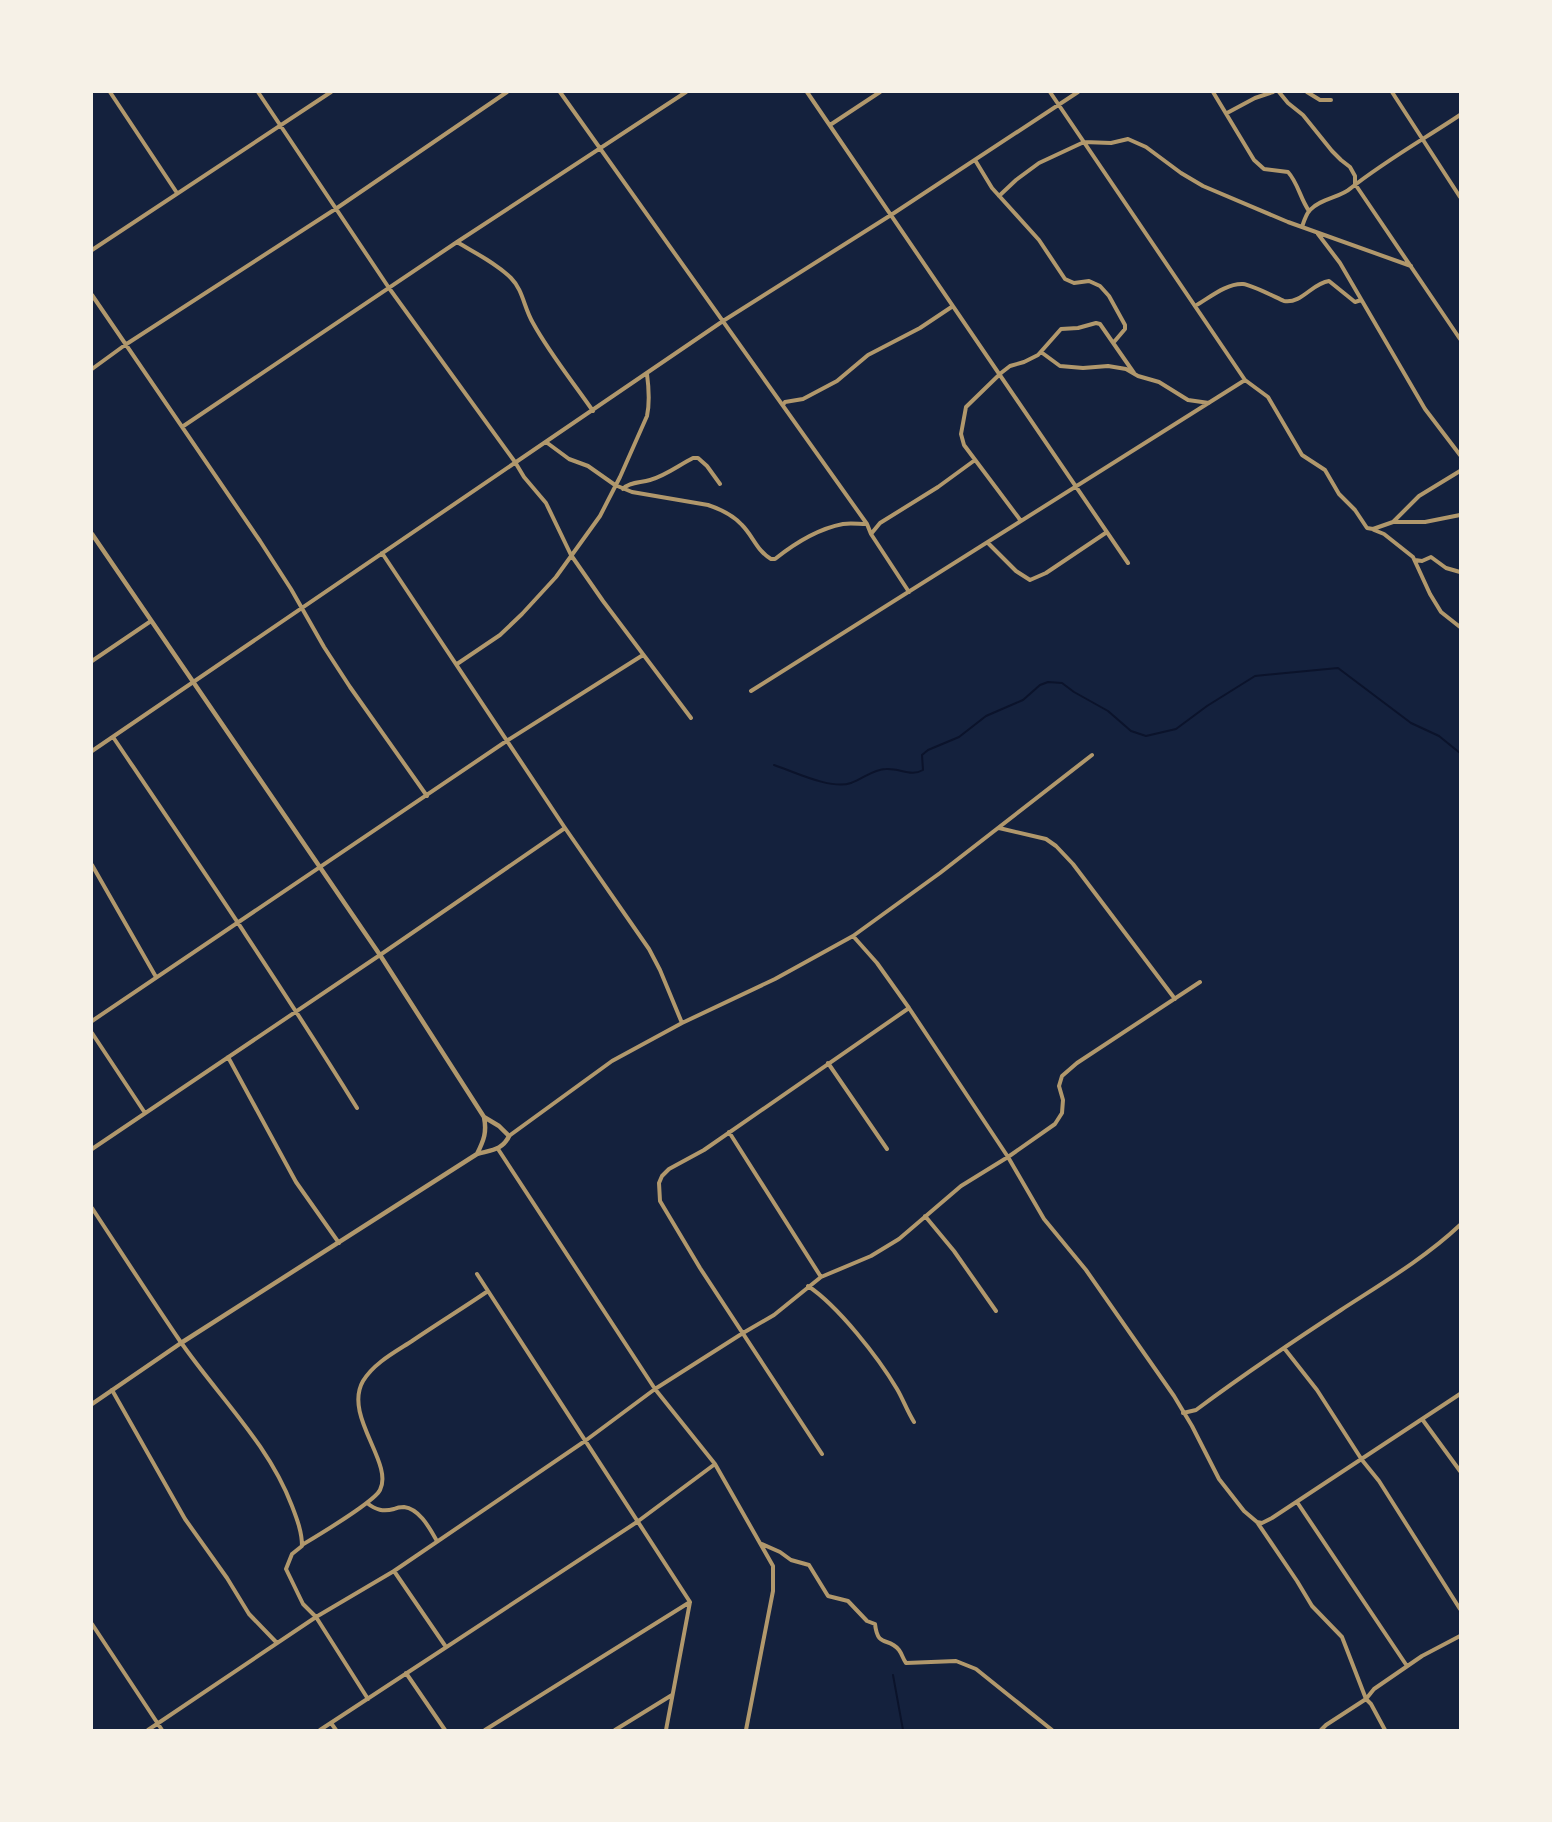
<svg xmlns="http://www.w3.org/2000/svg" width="1552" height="1822" font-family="'Public Sans',sans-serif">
<rect width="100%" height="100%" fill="#14213d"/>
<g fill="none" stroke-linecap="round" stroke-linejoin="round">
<path stroke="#0b132b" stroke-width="2" d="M 774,765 C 795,772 831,790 851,783 C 863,779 873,769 886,769 C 900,768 911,777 923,770 L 922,755 L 928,750 L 959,737 L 986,716 L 1023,700 L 1040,685 L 1048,682 L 1062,683 L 1074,692 L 1108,711 L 1131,731 L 1146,736 L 1176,729 L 1207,706 L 1255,676 L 1338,668 L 1411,723 L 1439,736 L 1460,753
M 893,1675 L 903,1730"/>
<path stroke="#b1986c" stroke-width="4" d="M 110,92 L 177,193
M 258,92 L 389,288 L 515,462 L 524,477 L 546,503 L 571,555 L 603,601 L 691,718
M 560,92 L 867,524 L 871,534 L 909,592
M 807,92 L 1128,563
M 1050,92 L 1245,380 L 1268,397 L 1302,455 L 1325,470 L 1339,494 L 1355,510 L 1367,528 L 1373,529 L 1393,522 L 1419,496 L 1460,471
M 1213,92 L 1254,160 L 1264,169 L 1288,172 C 1298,183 1300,198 1309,211
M 1279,92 L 1288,103 L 1303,115 L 1332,151 L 1341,160 L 1350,167 L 1355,176 L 1355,184 L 1460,339
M 1307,92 L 1320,100 L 1331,100
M 1392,92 L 1460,197
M 1227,113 L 1255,98 L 1273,92
M 830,125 L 880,92
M 975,160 L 992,188 L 1039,240 L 1065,279 L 1074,283 L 1089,281 L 1100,286 L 1109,296 L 1125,325 L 1125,329 L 1114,342
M 999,196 L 1016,180 L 1039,163 L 1084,142 L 1111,143 L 1128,139 L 1146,147 L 1181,173 L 1203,186 L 1288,222 L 1411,266
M 1302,227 C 1304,221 1306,214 1310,210 C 1321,198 1340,198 1351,188 C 1385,161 1424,139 1460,115
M 1318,234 L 1340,263 L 1425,409 L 1460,455
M 457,242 C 475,253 496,263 511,278 C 523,290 524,308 533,323 C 550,354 573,382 593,411
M 92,250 L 331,92
M 92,295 L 260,541 L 291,589 L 324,647 L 350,687 L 427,796
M 1195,306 C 1209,298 1227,283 1243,284 C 1252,285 1275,297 1284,301 C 1302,304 1312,283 1329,281 L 1355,302 L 1361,300
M 1041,352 L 1060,366 L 1083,368 L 1108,366 L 1126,369 L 1138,376 L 1159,382 L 1188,400 L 1209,403
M 92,369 L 125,345 L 337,208 L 507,92
M 783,405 L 785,402 L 803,399 L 837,381 L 868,355 L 920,328 L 953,306
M 182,427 L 457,242 L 686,92
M 546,442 L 569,459 L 588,466 L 615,485 L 632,492 L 708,505 C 720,509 734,516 742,525 C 753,536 757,551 771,559 L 775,559 C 795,543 817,529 843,524 C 850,523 859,524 866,524
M 623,489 C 629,482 640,483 650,480 C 665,476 679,465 693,458 L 698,458 L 707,466 L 720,484
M 1021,521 L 964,445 L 961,434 L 966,407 L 1001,373 L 1010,366 L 1024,362 L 1038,355 L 1061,329 L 1078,328 L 1096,323 L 1100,324 L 1134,373
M 1394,522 L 1425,522 L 1460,515
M 1374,530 L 1384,534 L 1413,557 L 1430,594 L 1441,612 L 1460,627
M 871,534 L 880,523 L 938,487 L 975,460
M 988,543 L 1016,571 L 1030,580 L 1046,573 L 1107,532
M 382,553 L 565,828 L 649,949 L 660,970 L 682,1023 L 612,1061 L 509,1136
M 1415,560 L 1422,561 L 1431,557 L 1446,568 L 1460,572
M 92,661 L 151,621
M 457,664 L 500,635 L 522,614 L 556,577 L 600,516 L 620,477 L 647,416 C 650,402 649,389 647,374
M 751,691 L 1245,380
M 113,737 C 196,860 279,982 357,1108
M 92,751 L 723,321 L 891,215 L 1078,92
M 999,828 L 1046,839 L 1056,846 L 1073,864 L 1175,999
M 92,865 L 156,977
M 853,936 L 877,963 L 909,1008 L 1008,1157 L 1044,1219 L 1086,1270 L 1174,1396 L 1192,1426 L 1219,1479 L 1244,1511 L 1257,1522 L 1297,1581 L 1312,1606 L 1342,1637 L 1366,1699 L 1371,1704 L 1385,1730
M 92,1021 L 508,740 L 643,655
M 682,1023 L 775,979 L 853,936 L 940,873 L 1092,755
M 92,1033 L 145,1113
M 228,1057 L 296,1182 L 339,1243
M 828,1063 L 887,1149
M 729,1132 L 821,1277
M 92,1149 L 380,955 L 565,828
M 498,1149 L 655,1389 L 715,1464 L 773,1566 L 773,1591 L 746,1730
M 92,1208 C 121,1252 150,1297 180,1341 C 218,1396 268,1443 292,1506 C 297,1519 302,1532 302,1546 L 292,1554 L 286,1569 L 303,1604 L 316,1617 L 368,1699
M 925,1216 L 954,1251 L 996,1311
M 477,1274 L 690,1602 L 666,1730
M 808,1286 C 838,1306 878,1357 897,1389 C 903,1399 907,1411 914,1422
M 1284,1348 L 1317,1390 L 1362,1460 L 1379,1481 L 1460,1609
M 112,1390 L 185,1519 L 227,1578 L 249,1614 L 277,1643
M 1183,1413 L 1196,1410 C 1243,1375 1292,1342 1341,1310 C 1381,1284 1425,1258 1460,1225
M 1422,1419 L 1460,1471
M 822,1454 L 700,1268 L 660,1201 L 659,1183 L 662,1176 L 669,1169 L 704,1150 L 909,1008
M 1297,1502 L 1407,1666
M 367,1503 C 376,1510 383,1512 394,1509 C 396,1508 402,1507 404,1507 C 420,1509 430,1529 437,1541
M 1257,1522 L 1262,1523 L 1272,1518 L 1460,1394
M 762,1544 L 780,1552 L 791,1560 L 809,1565 L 828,1596 L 848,1601 L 867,1621 L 875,1624 C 878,1649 888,1636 899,1650 C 902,1654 903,1659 906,1663 L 956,1661 L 976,1669 L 1052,1730
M 302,1545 C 317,1536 374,1502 380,1490 C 394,1463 343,1416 363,1381 C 374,1363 395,1352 412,1341 C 437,1324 463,1308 488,1291
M 394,1571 L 446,1647
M 92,1624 L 162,1730
M 406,1673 L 445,1730
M 331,1723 L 336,1730
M 148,1730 L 316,1617 L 394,1571 L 585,1441 L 655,1389 L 743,1333 L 774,1315 L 821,1277 L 871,1256 L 899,1239 L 961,1186 L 1008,1157 L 1055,1124 L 1062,1113 L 1063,1100 L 1059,1086 L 1062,1076 L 1077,1063 L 1200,982
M 320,1730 L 637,1522 L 715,1464
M 485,1730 L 690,1602
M 615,1730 L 672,1695
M 1321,1730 L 1326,1725 L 1366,1699 L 1374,1689 L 1422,1656 L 1460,1636"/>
<path stroke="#b1986c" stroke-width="4.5" d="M 92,534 L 380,955 L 484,1117 C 487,1132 484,1140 477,1154
M 92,1404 L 181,1343 L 477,1154 C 491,1150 503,1150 509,1136 L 499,1126 L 484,1117"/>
</g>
<rect width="1552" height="1822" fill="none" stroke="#f6f1e7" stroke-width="186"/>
</svg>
